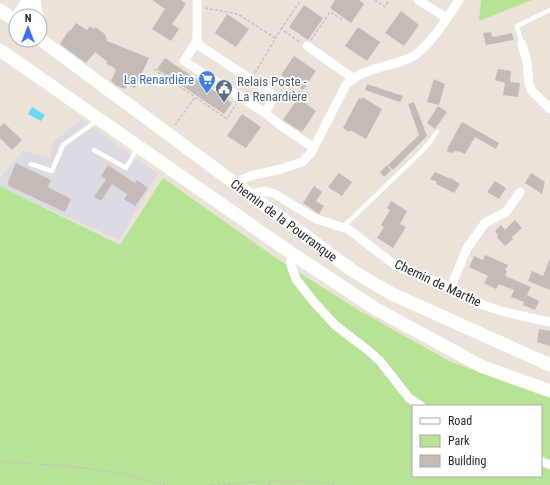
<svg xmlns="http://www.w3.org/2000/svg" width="550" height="485" font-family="'Roboto Condensed',sans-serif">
<rect width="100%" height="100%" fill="#ebe2d9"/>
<path fill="#dcdbe3" d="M 81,119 L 158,174 L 119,240 L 1,187 L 0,178 L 23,151 L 50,158 L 54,142 Z"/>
<path fill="#b7e494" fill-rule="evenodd" d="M 481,0 L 532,0 L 479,21 Z
M 163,178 L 276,258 L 360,311 L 451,362 L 550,396 L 550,485 L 0,485 L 0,186 L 120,245 ZM 413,406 L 541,406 L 541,476 L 413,476 Z"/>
<path fill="#69daf0" d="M 32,107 L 45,115 L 41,121 L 28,114 Z"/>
<path fill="#c3bcb6" d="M 152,0 L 181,0 L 186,4 L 172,24 L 179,29 L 171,41 L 152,29 L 165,9 Z
M 335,0 L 359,0 L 364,4 L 351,23 L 330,8 Z
M 304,5 L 323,18 L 308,40 L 289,27 Z
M 401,11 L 419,25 L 404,46 L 385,33 Z
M 227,14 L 249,29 L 236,47 L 215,33 Z
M 76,23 L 87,30 L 90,26 L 94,29 L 95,27 L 105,34 L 107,41 L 149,58 L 135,88 L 127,85 L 125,89 L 117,86 L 111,81 L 116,70 L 114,69 L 115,68 L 106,64 L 108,62 L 95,52 L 86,63 L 60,44 L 69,30 L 70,31 Z
M 358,27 L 380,42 L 367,61 L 345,46 Z
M 491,32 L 492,36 L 494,37 L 512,33 L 514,40 L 486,45 L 483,33 Z
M 294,56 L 316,71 L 303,90 L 281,75 Z
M 165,58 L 232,103 L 224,114 L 157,69 Z
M 498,69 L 511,71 L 510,82 L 520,83 L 518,97 L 503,95 L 505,83 L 495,80 Z
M 434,79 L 445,84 L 439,105 L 427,102 Z
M 367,84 L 403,96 L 400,102 L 365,90 Z
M 362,97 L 382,109 L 366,139 L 350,130 L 349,132 L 343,128 L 359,98 L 362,99 Z
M 298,98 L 316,111 L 302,132 L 283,120 Z
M 414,102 L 427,136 L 393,170 L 388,165 L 419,135 L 408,104 Z
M 438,106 L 447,112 L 435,129 L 427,123 Z
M 242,114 L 261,127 L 246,148 L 227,136 Z
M 462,122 L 499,143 L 496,149 L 475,137 L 465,154 L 458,151 L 457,152 L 455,151 L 451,153 L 447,151 L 448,147 Z
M 4,123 L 22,140 L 12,150 L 0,138 L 0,127 Z
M 16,163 L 51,180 L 48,187 L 71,199 L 65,212 L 9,186 L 8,182 Z
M 108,165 L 135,183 L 137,180 L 148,188 L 135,206 L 124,199 L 127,194 L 112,184 L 101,201 L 94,197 L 106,179 L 101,176 Z
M 387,165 L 391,170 L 384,177 L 380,172 Z
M 435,172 L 451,179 L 451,178 L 460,184 L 454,193 L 436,184 L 437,182 L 430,179 Z
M 339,173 L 352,182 L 342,196 L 328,187 Z
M 531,173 L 545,182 L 542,194 L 525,183 Z
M 495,181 L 506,188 L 499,199 L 487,192 Z
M 314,186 L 322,192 L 316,201 L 324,206 L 319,214 L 303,203 Z
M 391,201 L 407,211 L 400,224 L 406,227 L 393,248 L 377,238 L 384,227 L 381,225 L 390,210 L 387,208 Z
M 515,220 L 522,228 L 512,237 L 513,239 L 505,246 L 497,237 L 498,235 L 495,231 L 501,225 L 505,230 Z
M 485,255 L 508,265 L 505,270 L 507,271 L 505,276 L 531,287 L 527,295 L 539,301 L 535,310 L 523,305 L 524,302 L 511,297 L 514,290 L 499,284 L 496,289 L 484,283 L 488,276 L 469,267 L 474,256 L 483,260 Z
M 550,259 L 550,290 L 528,281 L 532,271 L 543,276 Z
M 539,329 L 550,331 L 550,346 L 537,342 Z"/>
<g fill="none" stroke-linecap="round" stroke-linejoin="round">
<path stroke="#c3c3c3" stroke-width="1.5" stroke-dasharray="3 2" stroke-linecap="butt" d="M 375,0 L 385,7 L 389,0
M 205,8 L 238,14 L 275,38
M 281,29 L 301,0
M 311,40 L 330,12 L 343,20
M 154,69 L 195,97
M 255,73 L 281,29 L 300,42
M 175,125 L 195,97 L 227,119 L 236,104
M 0,461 L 86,468 L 119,473 L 165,485
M 208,485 L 272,481
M 268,485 L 273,481 L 315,481 L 336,485"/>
<path stroke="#fff" stroke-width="4.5" d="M 522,44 L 517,26 L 550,10
M 94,150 L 126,168 L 138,147
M 31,164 L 52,171 L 63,145 L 98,120
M 343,227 L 421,152 L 429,143 L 437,132"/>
<path stroke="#fff" stroke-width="9" d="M 197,0 L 197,41 L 200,46 L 259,85 L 274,96 L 265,113 L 280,125 L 314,148
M 418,0 L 447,18
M 197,41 L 184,61 L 265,113
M 522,44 L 527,62 L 529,84 L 532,91 L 550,109
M 307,46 L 353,78
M 234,183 L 250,176 L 281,169 L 302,162 L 311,153 L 346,85 C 362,68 389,67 410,58 C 427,50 449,16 459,0
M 249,195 L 264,191 L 275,194 L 316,219 L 348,229 L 395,265 L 423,277 L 451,287 L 477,303 L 508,313 L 550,322
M 294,255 L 291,260 L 291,265 L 296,279 L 313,301 L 335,325 L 369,351 L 380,361 L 409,398 L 421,406
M 451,287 L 467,248 L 485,223 L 506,212 L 520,192
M 541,461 L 550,465"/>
<g stroke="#fff" stroke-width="13">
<path d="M 34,0 L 37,16"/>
<path d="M 0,10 L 16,21"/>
<path d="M 18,16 L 29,0"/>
<path id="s1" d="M 40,39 L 353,271 L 390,293 L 550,365"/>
<path d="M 0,50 L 294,255 L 376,309 L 483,367 L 550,391"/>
</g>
</g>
<defs>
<g id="supermarket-pin" transform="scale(0.9)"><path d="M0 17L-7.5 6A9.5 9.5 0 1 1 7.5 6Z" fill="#3f7fe0" stroke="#fff"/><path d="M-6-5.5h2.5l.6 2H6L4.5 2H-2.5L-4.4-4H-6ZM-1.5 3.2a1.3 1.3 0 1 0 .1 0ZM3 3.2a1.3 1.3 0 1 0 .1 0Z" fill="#fff"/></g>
<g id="civic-pin" transform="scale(0.9)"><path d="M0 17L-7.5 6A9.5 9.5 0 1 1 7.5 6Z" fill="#5c6f8a" stroke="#fff"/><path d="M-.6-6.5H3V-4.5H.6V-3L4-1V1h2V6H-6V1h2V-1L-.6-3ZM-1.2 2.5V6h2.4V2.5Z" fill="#fff"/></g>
</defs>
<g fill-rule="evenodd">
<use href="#supermarket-pin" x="207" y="79"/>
<use href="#civic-pin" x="224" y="88"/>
</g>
<g text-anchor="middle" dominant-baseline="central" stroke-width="3.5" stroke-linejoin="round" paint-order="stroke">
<g font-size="13" fill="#366cbe" stroke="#fff" text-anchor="end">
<text x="194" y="79">La Renardière</text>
</g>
<g font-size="13" fill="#4e5e75" stroke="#fff" text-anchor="start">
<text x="237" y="81">Relais Poste -<tspan x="237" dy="15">La Renardière</tspan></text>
</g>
<g font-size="13" fill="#282828" stroke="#fff">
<text stroke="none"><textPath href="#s1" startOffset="304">Chemin de la Pourranque</textPath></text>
<text transform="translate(438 283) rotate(25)">Chemin de Marthe</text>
</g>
</g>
<rect x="412" y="405" width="130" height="72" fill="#ffffff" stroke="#a9a9a9"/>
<rect x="420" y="418" width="20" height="6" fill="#ffffff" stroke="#a9a9a9"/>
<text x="448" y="425" font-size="12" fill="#282828">Road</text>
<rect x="420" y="435" width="20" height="12" fill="#b7e494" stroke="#a9a9a9"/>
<text x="448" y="445" font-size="12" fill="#282828">Park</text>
<rect x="420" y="455" width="20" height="12" fill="#c3bcb6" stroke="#a9a9a9"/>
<text x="448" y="465" font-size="12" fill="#282828">Building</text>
<g transform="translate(28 28)"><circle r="19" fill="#ffffff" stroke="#a9a9a9"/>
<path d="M0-3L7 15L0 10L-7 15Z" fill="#356ffd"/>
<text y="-6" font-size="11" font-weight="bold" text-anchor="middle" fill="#282828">N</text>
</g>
</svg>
